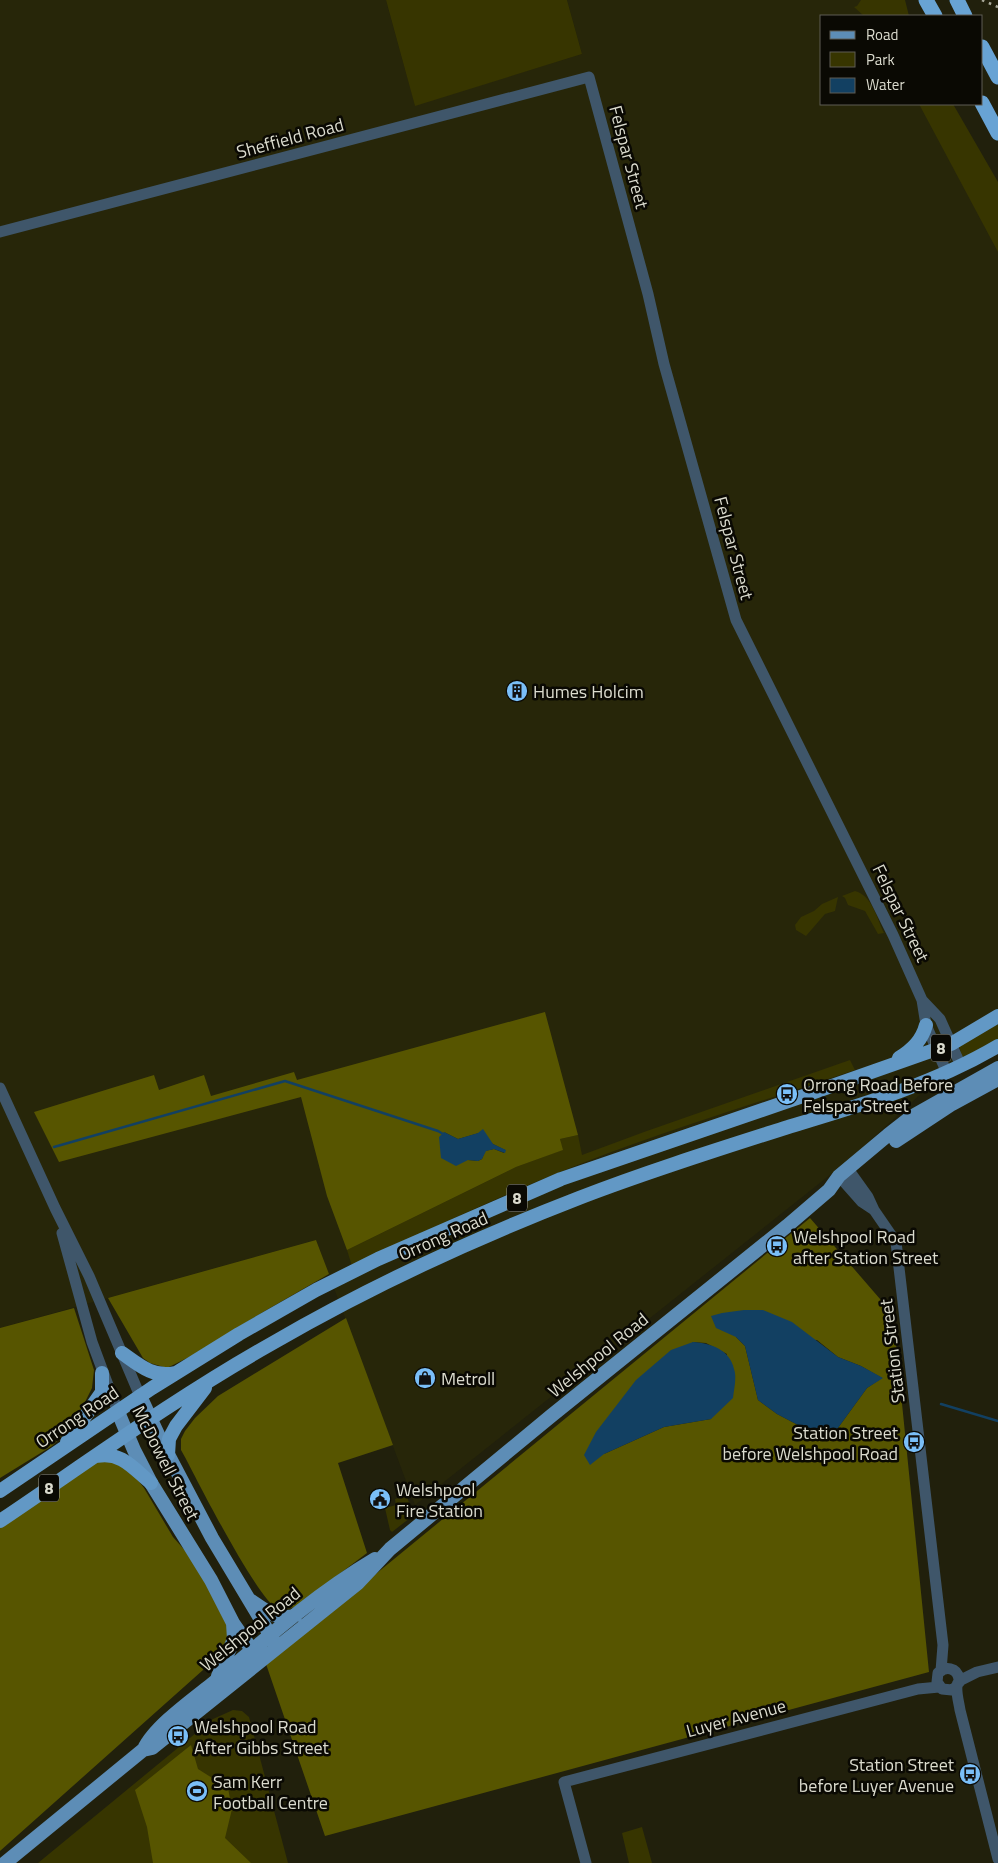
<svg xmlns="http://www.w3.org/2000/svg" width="998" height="1863" font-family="'Titillium Web',sans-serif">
<rect width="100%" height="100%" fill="#21200c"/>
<path fill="#272609" d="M 0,0 L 386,0 L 415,105 L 582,54 L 567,0 L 870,0 L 879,16 L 822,16 L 822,104 L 926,104 L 998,235 L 998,1023 L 850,1159 L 415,1505 L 316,1240 L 0,1328 Z"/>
<path fill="#373500" d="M 386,0 L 567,0 L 582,54 L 415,106 Z
M 861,0 L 905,0 L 909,16 L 864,16 L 854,7 L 857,6 Z
M 919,104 L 953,104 L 998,182 L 998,252 Z
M 855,891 C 872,895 877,919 884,933 L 878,934 L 865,911 L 848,905 L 845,898 L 842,896 Z
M 838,897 L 835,911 L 825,914 L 806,936 L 796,930 L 795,925 L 801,917 L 814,911 L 822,904 Z
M 998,1024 L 998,1039 L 963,1059 L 959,1046 Z
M 850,1060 L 855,1070 C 755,1104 653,1134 555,1174 C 486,1202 419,1234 352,1266 L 347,1250 L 516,1167 L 562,1150 L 560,1139 L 578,1135 L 582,1155 L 644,1132 Z
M 407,1496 L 411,1510 L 410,1518 L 392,1532 L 390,1530 L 385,1508 L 396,1505 L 395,1499 Z
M 233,1710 L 242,1711 L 249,1717 L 288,1863 L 38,1863 L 213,1719 Z
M 642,1827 L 652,1863 L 629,1863 L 622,1833 Z"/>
<path fill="#575500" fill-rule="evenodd" d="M 545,1012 L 578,1135 L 560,1139 L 563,1150 L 516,1167 L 347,1250 L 327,1196 L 301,1097 L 59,1162 L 34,1112 L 154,1075 L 159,1090 L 204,1075 L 211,1096 L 294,1072 L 297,1080 ZM 444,1132 L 458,1139 L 479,1133 L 493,1144 L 505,1150 L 504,1153 L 494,1149 L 485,1151 L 482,1159 L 478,1161 L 468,1160 Z
M 810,1218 L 893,1314 L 929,1672 L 325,1836 L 266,1664 ZM 736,1337 L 817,1340 L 838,1357 L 861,1366 L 882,1378 L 867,1388 L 835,1432 L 819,1436 L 777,1414 L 758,1400 L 745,1346 ZM 693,1342 L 706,1343 L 727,1354 L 711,1419 L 664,1427 L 604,1454 Z
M 316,1240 L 329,1274 L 263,1312 L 191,1356 L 167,1368 L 150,1363 L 143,1358 L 108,1298 Z
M 74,1308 L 94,1370 L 92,1388 L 83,1406 L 65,1433 L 52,1446 L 0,1478 L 0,1328 Z
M 346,1318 L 393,1445 L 338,1463 L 367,1553 L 297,1606 C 292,1608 284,1611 278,1609 C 259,1602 199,1484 186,1459 L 181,1450 L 181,1439 L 185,1431 L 195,1418 L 218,1396 Z
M 109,1459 L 130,1470 L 144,1488 L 173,1537 L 196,1563 L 227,1625 L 229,1635 L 225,1648 L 220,1645 L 203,1670 L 0,1851 L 0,1528 L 94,1463 Z
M 191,1745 L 198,1769 L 228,1788 L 232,1809 L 225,1838 L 251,1863 L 153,1863 L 147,1827 L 135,1790 Z"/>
<path fill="#124062" d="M 483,1129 L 493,1144 L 506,1150 L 505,1153 L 494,1149 L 486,1151 L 482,1159 L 478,1161 L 468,1160 L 456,1166 L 441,1158 L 439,1137 L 444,1132 L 458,1139 L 478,1133 Z
M 744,1310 L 763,1310 L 792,1322 L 838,1357 L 861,1366 L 883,1378 L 867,1388 L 835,1432 L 819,1436 L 777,1414 L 758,1400 L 745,1346 L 736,1337 L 716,1328 L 711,1316 L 722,1313 Z
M 693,1342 C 711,1343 730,1350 734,1369 C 737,1377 734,1389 733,1398 L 711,1419 L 664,1427 L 604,1454 L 590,1465 L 584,1455 L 596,1432 L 636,1380 L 671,1350 Z"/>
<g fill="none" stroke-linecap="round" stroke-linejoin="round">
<path stroke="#124062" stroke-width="2.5" d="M 54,1147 L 285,1081 L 438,1131 L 443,1134
M 941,1404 L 998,1421"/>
<path stroke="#3f566a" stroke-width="11" d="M 0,232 L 589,77 L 648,294 L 664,364 L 736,620 L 893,935 L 922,1000 L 926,1025 L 947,1073
M 922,1000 L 940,1019 L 961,1066
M 0,1088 L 55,1208 L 89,1276 L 140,1396
M 848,1169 L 868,1197 L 874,1210 L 896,1242 L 943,1645 L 941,1671
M 839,1176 L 862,1202 L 874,1210
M 62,1233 L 92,1342 L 118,1412
M 959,1681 L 977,1672 L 998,1667
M 957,1686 L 952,1690 L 942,1689 L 937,1682 L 938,1673 C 945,1666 957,1667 959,1679 C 960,1686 958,1679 957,1686 C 956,1693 959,1703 960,1710 L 998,1859
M 586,1863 L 564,1782 L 918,1689 L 939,1687"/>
<path stroke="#5d8db6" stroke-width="14" d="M 896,1141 L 952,1104 L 998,1079
M 140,1396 L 161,1441 L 212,1538 L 275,1643
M 118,1412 L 134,1450 L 151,1483 L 211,1580 L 233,1623 L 257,1657
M 250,1600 C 265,1610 278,1622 296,1615
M 218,1676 L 234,1639 L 233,1623
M 144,1749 C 154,1727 192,1700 212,1684 C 264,1640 316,1594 375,1559
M 5,1863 L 143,1750 L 152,1748 L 358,1583 L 390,1549 L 551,1416 L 787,1226 L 829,1190 L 839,1176 L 888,1135 L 911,1117 L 998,1068"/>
<path stroke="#6298c5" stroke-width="14" d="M 899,1058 C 913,1049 922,1040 926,1025
M 122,1353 C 139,1365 153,1378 175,1373
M 67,1442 L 102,1392 L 102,1373
M 168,1455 L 169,1439 L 176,1426 L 205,1388
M 97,1456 C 121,1451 134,1469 151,1483
M 0,1491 L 152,1388 L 239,1334 L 316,1290 L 378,1259 L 561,1179 L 809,1094 L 951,1044 L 998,1016
M 0,1521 C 89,1461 177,1397 271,1344 C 369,1287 473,1239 579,1198 C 646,1172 716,1150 785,1128 C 858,1106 932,1085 998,1046"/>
<path stroke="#68a3d4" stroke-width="15" d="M 926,0 L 935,16
M 957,0 L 965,16
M 982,47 L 998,77
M 982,103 L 998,133"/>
<path stroke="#a8a899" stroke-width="2.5" stroke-dasharray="2.5 5" stroke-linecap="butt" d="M 982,0 L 998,7"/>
</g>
<defs>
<g id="building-disc" transform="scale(1.125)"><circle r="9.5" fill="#7abff8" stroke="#0a0903"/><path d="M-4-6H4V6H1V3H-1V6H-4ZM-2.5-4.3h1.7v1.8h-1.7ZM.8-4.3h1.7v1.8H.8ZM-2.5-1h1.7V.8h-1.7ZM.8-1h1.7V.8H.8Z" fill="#111"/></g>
<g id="bus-disc" transform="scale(1.125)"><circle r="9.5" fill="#7abff8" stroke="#0a0903"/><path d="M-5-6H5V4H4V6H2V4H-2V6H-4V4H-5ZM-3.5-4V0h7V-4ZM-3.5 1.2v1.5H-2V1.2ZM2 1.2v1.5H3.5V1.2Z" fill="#111"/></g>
<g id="shop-disc" transform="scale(1.125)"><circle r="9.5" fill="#7abff8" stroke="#0a0903"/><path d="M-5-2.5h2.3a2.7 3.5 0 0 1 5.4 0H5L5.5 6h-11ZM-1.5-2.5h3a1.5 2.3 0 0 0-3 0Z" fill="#111"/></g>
<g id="civic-disc" transform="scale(1.125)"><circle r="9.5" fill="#7abff8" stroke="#0a0903"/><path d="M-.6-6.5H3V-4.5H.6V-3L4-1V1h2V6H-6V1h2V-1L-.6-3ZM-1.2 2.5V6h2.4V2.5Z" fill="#111"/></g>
<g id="stadium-disc" transform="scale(1.125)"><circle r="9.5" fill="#7abff8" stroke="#0a0903"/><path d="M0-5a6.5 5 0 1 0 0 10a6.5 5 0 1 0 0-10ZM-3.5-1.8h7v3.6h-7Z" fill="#111"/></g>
</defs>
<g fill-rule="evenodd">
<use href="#building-disc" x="517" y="691"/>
<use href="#bus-disc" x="787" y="1094"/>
<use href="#bus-disc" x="777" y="1246"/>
<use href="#shop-disc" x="425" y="1378"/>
<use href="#bus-disc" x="914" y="1442"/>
<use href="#civic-disc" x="380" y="1499"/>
<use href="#bus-disc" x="178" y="1736"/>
<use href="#bus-disc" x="970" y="1774"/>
<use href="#stadium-disc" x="197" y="1791"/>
</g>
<g text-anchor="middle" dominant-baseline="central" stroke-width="5" stroke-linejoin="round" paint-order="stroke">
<g fill="#0a0903" stroke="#9c9c91" stroke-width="1">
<rect x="931" y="1034.5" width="20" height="27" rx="4"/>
<rect x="507" y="1184.5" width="20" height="27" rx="4"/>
<rect x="39" y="1474.5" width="20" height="27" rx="4"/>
</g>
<g font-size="16" font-weight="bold" fill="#dbdbce">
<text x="941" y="1048">8</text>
<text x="517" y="1198">8</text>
<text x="49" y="1488">8</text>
</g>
<g font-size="18" fill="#dbdbce" stroke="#0a0903">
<text transform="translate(290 138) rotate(-15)">Sheffield Road</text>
<text transform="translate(629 157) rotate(75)">Felspar Street</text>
<text transform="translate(734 548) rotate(75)">Felspar Street</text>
<text transform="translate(901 913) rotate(64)">Felspar Street</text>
<text transform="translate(443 1236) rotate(-24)">Orrong Road</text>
<text transform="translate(892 1351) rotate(-97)">Station Street</text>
<text transform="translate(598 1355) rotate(-39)">Welshpool Road</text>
<text transform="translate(77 1417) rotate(-34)">Orrong Road</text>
<text transform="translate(166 1463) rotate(63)">McDowell Street</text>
<text transform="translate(250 1629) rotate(-39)">Welshpool Road</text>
<text transform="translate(736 1718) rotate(-15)">Luyer Avenue</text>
</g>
<g font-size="18" fill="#dbdbce" stroke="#0a0903" text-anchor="start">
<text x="533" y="691">Humes Holcim</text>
<text x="803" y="1084">Orrong Road Before<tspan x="803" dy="21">Felspar Street</tspan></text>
<text x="793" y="1236">Welshpool Road<tspan x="793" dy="21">after Station Street</tspan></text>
<text x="441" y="1378">Metroll</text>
<text x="898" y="1432" text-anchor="end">Station Street<tspan x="898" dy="21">before Welshpool Road</tspan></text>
<text x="396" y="1489">Welshpool<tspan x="396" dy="21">Fire Station</tspan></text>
<text x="194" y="1726">Welshpool Road<tspan x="194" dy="21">After Gibbs Street</tspan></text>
<text x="954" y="1764" text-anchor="end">Station Street<tspan x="954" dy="21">before Luyer Avenue</tspan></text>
<text x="213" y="1781">Sam Kerr<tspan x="213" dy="21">Football Centre</tspan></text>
</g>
</g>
<rect x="820" y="15" width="162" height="90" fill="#0a0903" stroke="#5e5d54"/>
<rect x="830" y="31" width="25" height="8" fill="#5d8db6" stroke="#5e5d54"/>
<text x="866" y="40" font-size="15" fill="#dbdbce">Road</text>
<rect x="830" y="52" width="25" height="15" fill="#373500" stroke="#5e5d54"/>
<text x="866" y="65" font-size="15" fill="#dbdbce">Park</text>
<rect x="830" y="78" width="25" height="15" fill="#124062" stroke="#5e5d54"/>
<text x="866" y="90" font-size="15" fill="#dbdbce">Water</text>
</svg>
